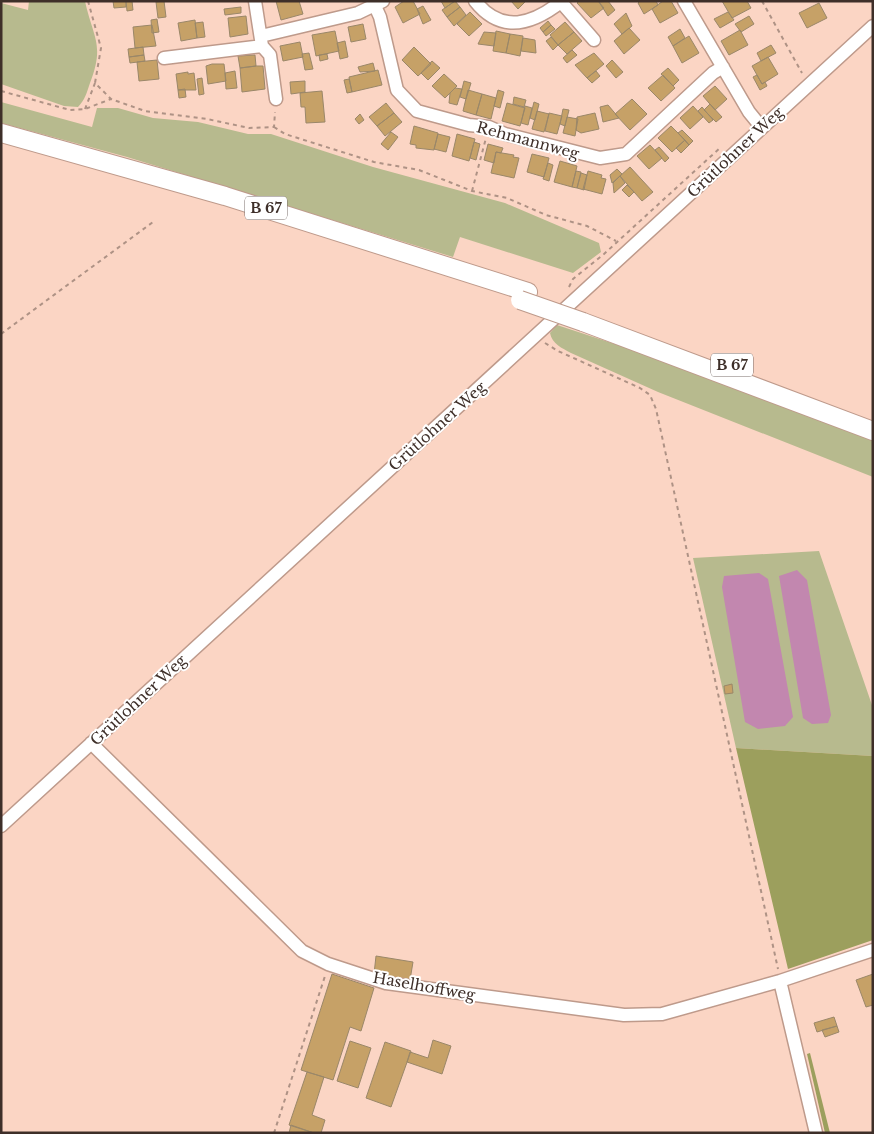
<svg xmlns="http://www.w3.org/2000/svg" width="874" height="1134" font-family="'Libre Baskerville',serif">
<rect width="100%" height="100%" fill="#fbd5c4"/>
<path fill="#b7ba8e" d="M 29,1 L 85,1 C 93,38 105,44 90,83 C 87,92 85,100 78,107 L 64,106 L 1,84 L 1,3 L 28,10 Z
M 1,102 L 92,127 L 97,108 L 118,108 L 153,118 L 198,122 L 248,134 L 271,134 L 373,167 L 505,203 L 599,243 L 601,252 L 573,273 L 460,237 L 453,257 L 127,157 L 1,123 Z
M 557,325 L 639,352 L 873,439 L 873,477 L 658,392 L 571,353 C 562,348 552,344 550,333 Z
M 819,551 L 873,708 L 873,756 L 736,748 L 693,558 Z"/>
<path fill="#9c9f5d" d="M 736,748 L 873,756 L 873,940 L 788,969 Z
M 810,1053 L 830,1133 L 825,1133 L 807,1054 Z"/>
<path fill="#c287af" d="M 797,570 L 807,580 L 831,715 L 828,723 L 812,724 L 803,718 L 779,576 Z
M 759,573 L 768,579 L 793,717 L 785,726 L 758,729 L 745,722 L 722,587 L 724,576 Z"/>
<path fill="#c6a167" stroke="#9a8769" d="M 113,1 L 126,1 L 126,7 L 114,8 Z
M 126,1 L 132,1 L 133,10 L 127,11 Z
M 164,1 L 166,17 L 158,18 L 156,2 Z
M 276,1 L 299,1 L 303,14 L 281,20 Z
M 404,1 L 413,1 L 420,14 L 403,23 L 395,7 Z
M 441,1 L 455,1 L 445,8 Z
M 455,1 L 460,7 L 447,17 L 442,10 Z
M 511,1 L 526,1 L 518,9 Z
M 579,1 L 598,1 L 604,8 L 591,18 L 577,3 Z
M 608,1 L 615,10 L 608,16 L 599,2 Z
M 640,1 L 656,1 L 658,5 L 644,14 L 638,3 Z
M 663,1 L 671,1 L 678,13 L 660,23 L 652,9 Z
M 722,1 L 747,1 L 751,8 L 732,18 Z
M 819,3 L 827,18 L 807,28 L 799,13 Z
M 423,6 L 431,20 L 423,24 L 417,9 Z
M 241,7 L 241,13 L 225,15 L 224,9 Z
M 460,7 L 466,15 L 454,26 L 447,17 Z
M 470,12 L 482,24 L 469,36 L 457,24 Z
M 728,12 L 734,20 L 720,28 L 714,19 Z
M 626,13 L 632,26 L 622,34 L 614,24 Z
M 246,16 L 248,34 L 230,37 L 228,18 Z
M 749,16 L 754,24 L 741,32 L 735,24 Z
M 157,19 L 159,32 L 152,33 L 151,20 Z
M 195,20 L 197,38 L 181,41 L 178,23 Z
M 548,21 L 551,25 L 543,32 L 540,28 Z
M 203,22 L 205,37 L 197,38 L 195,23 Z
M 565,22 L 574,32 L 558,45 L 550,35 Z
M 363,24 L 366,39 L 351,42 L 348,27 Z
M 152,25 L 156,46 L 135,48 L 133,27 Z
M 551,25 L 555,29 L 546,36 L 543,32 Z
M 629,28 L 640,40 L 624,54 L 614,41 Z
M 680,29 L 685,38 L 673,46 L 668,37 Z
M 740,30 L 748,45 L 729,55 L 721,41 Z
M 335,31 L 339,51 L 316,56 L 312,35 Z
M 496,31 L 510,34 L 506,53 L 493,51 Z
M 484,32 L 496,33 L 494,46 L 478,44 Z
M 574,32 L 582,41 L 567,54 L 558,45 Z
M 510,34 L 523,36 L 520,56 L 506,53 Z
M 689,36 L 699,53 L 682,63 L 673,46 Z
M 551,37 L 558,45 L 553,50 L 546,41 Z
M 523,38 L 535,40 L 536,53 L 521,51 Z
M 345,41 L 348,57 L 340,59 L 337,43 Z
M 300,42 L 303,57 L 283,61 L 280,46 Z
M 771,45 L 776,53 L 761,61 L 757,53 Z
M 143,47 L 144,55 L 129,57 L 128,49 Z
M 414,47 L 431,64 L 418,76 L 402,60 Z
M 572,50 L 577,55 L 567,63 L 563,58 Z
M 309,53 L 313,69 L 305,70 L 302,54 Z
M 594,53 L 604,64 L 587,78 L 575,65 Z
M 327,54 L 328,59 L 320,61 L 319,55 Z
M 144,55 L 145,61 L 130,63 L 129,57 Z
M 255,55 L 256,66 L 240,68 L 238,56 Z
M 768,57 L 778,74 L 762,84 L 752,66 Z
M 157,60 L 159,79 L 139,81 L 137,62 Z
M 612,60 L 623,72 L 616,78 L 606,66 Z
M 432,61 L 440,68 L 428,80 L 421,73 Z
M 373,63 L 375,71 L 360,72 L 358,67 Z
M 212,64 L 224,64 L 226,81 L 208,84 L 206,66 Z
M 256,66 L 263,66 L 265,89 L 242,92 L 240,68 Z
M 668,68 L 679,80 L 673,86 L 661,74 Z
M 378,70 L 382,85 L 352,92 L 349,77 Z
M 235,71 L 237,88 L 226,89 L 225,73 Z
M 596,71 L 600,76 L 592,83 L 587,78 Z
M 188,72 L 188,74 L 194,73 L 196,90 L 178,90 L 176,74 Z
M 444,74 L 457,86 L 445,98 L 432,86 Z
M 663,75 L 675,88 L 661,101 L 648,88 Z
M 757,75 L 762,84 L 765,82 L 767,86 L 760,90 L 753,77 Z
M 202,78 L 204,94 L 199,95 L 197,79 Z
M 349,79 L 352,92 L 347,93 L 344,80 Z
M 305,81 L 305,92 L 291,94 L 290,82 Z
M 464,81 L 471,83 L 466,99 L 460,97 Z
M 715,86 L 727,99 L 715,110 L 703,96 Z
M 455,88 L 462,89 L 457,105 L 449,103 L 450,93 Z
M 185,89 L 186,97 L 179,98 L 178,90 Z
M 468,90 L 482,94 L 476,115 L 463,111 Z
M 498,90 L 504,92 L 500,108 L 494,106 Z
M 322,91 L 325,122 L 306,123 L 305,107 L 301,107 L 300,93 Z
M 482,94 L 496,98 L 491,119 L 476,115 Z
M 514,97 L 526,100 L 524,107 L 513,104 Z
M 632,99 L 647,114 L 630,130 L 615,114 Z
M 534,102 L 539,104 L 535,120 L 530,118 Z
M 386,103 L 394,113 L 377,126 L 369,117 Z
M 507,103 L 525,108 L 520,126 L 502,121 Z
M 710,104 L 722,117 L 716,122 L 704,110 Z
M 608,105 L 619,118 L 603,122 L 600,107 Z
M 525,106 L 532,108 L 528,125 L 521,123 Z
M 693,106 L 703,117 L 690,129 L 680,118 Z
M 702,107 L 713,120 L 709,123 L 698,111 Z
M 563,109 L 569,110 L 565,126 L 560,124 Z
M 537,111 L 549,114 L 544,132 L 532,129 Z
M 394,113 L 402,122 L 385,136 L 377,126 Z
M 549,113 L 562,116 L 557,134 L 545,131 Z
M 595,113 L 599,129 L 581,133 L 576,130 L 577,117 Z
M 360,114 L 364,120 L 359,124 L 355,119 Z
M 567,117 L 578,119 L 575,136 L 563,133 Z
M 414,126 L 438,133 L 434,150 L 416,148 L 416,145 L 410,144 Z
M 671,126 L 685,140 L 672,152 L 658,138 Z
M 682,130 L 693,141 L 689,145 L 678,133 Z
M 391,132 L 398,137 L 388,150 L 381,144 Z
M 438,134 L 450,137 L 446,152 L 434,149 Z
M 457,134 L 475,139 L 469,161 L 452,156 Z
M 685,140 L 689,145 L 681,153 L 676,148 Z
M 474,142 L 480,144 L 476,160 L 470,158 Z
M 488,144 L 503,148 L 501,153 L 496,152 L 494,163 L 484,160 Z
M 650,145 L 662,158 L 649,169 L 637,156 Z
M 659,147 L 669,158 L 665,162 L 655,150 Z
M 496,152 L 514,155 L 513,157 L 519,158 L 514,178 L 491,173 Z
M 532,154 L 549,158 L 544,177 L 527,172 Z
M 560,161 L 577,166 L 572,187 L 554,182 Z
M 548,163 L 553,165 L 549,181 L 543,179 Z
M 630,167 L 653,192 L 642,201 L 620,176 Z
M 617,169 L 622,174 L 612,183 L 610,175 Z
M 576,171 L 581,172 L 577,188 L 572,187 Z
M 588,171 L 602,175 L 601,178 L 606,179 L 602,194 L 583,189 Z
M 581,173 L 587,175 L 584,190 L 577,188 Z
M 620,176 L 625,183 L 614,193 L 613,183 Z
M 627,185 L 634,192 L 629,197 L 622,190 Z
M 732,684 L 733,693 L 725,694 L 724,686 Z
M 376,956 L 413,962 L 410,980 L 374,974 Z
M 332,974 L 374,988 L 361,1031 L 350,1027 L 333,1080 L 301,1070 Z
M 873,974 L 873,1005 L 866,1007 L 856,980 Z
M 834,1017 L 837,1026 L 817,1032 L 814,1023 Z
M 837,1026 L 839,1032 L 825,1037 L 822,1030 Z
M 433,1040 L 451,1046 L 442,1074 L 407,1062 L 410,1052 L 428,1058 Z
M 350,1041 L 371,1048 L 358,1088 L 337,1081 Z
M 385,1042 L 411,1051 L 391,1107 L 366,1098 Z
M 307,1072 L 324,1077 L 312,1115 L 325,1120 L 321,1133 L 314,1133 L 289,1125 Z
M 291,1125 L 314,1133 L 289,1133 Z"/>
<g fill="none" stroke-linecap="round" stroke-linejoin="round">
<g stroke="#be9a8b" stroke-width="15">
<path id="minor" d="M 255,1 L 262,46 L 270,55 L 276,99
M 475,1 C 502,35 533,24 562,1
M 684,1 L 749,112 L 762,128
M 561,2 L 594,40
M 375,6 L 380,17 L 397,90 L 417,111 L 469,125 L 489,127 L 505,134 L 600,158 L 626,154 L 713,73 L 723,67
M 261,36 L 358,13 L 383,1
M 164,58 L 262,46
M 91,743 L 302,951 L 328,964 L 386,983 L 624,1015 L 662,1014 L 780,981 L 873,950
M 1,826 L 873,26
M 780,981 L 816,1133"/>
</g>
<g stroke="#be9a8b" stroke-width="20">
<path id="highway" d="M 1,133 L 225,196 L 528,292
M 583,322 L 873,431"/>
</g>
<path stroke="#ae9285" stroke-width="2" stroke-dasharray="4 4" stroke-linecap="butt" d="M 88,1 L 101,48 L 95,83 L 111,99 L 145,111 L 207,119 L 249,128 L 274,127 L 275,112
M 762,1 L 802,73
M 1,91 L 70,110 L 85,109 L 111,99
M 85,109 L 95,83
M 274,127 L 285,134 L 374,162 L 419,170 L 472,191 L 507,198 L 546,215 L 587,226 L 616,241
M 472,191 L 486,138
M 569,287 L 573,279 L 604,254 L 721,147
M 1,334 L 153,222
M 545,343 L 558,351 L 640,388 L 650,395 L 656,409 L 778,969
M 274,1133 L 325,976"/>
<use href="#minor" stroke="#fff" stroke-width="12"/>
<use href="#highway" stroke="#fff" stroke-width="18"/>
<g stroke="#be9a8b" stroke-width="20" stroke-linecap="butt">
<path id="highway-bridge" d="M 520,300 L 583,322"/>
</g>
<use href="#highway-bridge" stroke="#fff" stroke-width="18"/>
</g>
<g text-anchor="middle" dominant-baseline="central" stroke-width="4" stroke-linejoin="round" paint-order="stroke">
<g fill="#fff" stroke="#786d69" stroke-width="1">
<rect x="245" y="196.5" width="42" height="23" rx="4"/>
<rect x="711" y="353.5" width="42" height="23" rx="4"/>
</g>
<g font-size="14" font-weight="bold" fill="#3e2f29">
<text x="266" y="208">B 67</text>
<text x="732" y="365">B 67</text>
</g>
<g font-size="15" fill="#3e2f29" stroke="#fff">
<text transform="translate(528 140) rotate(15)">Rehmannweg</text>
<text transform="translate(735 152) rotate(-43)">Grütlohner Weg</text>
<text transform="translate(437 426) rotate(-42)">Grütlohner Weg</text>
<text transform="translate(138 700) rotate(-43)">Grütlohner Weg</text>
<text transform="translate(424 986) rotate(10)">Haselhoffweg</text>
</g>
</g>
<rect width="874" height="1134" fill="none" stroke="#3e2f29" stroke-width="5"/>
</svg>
